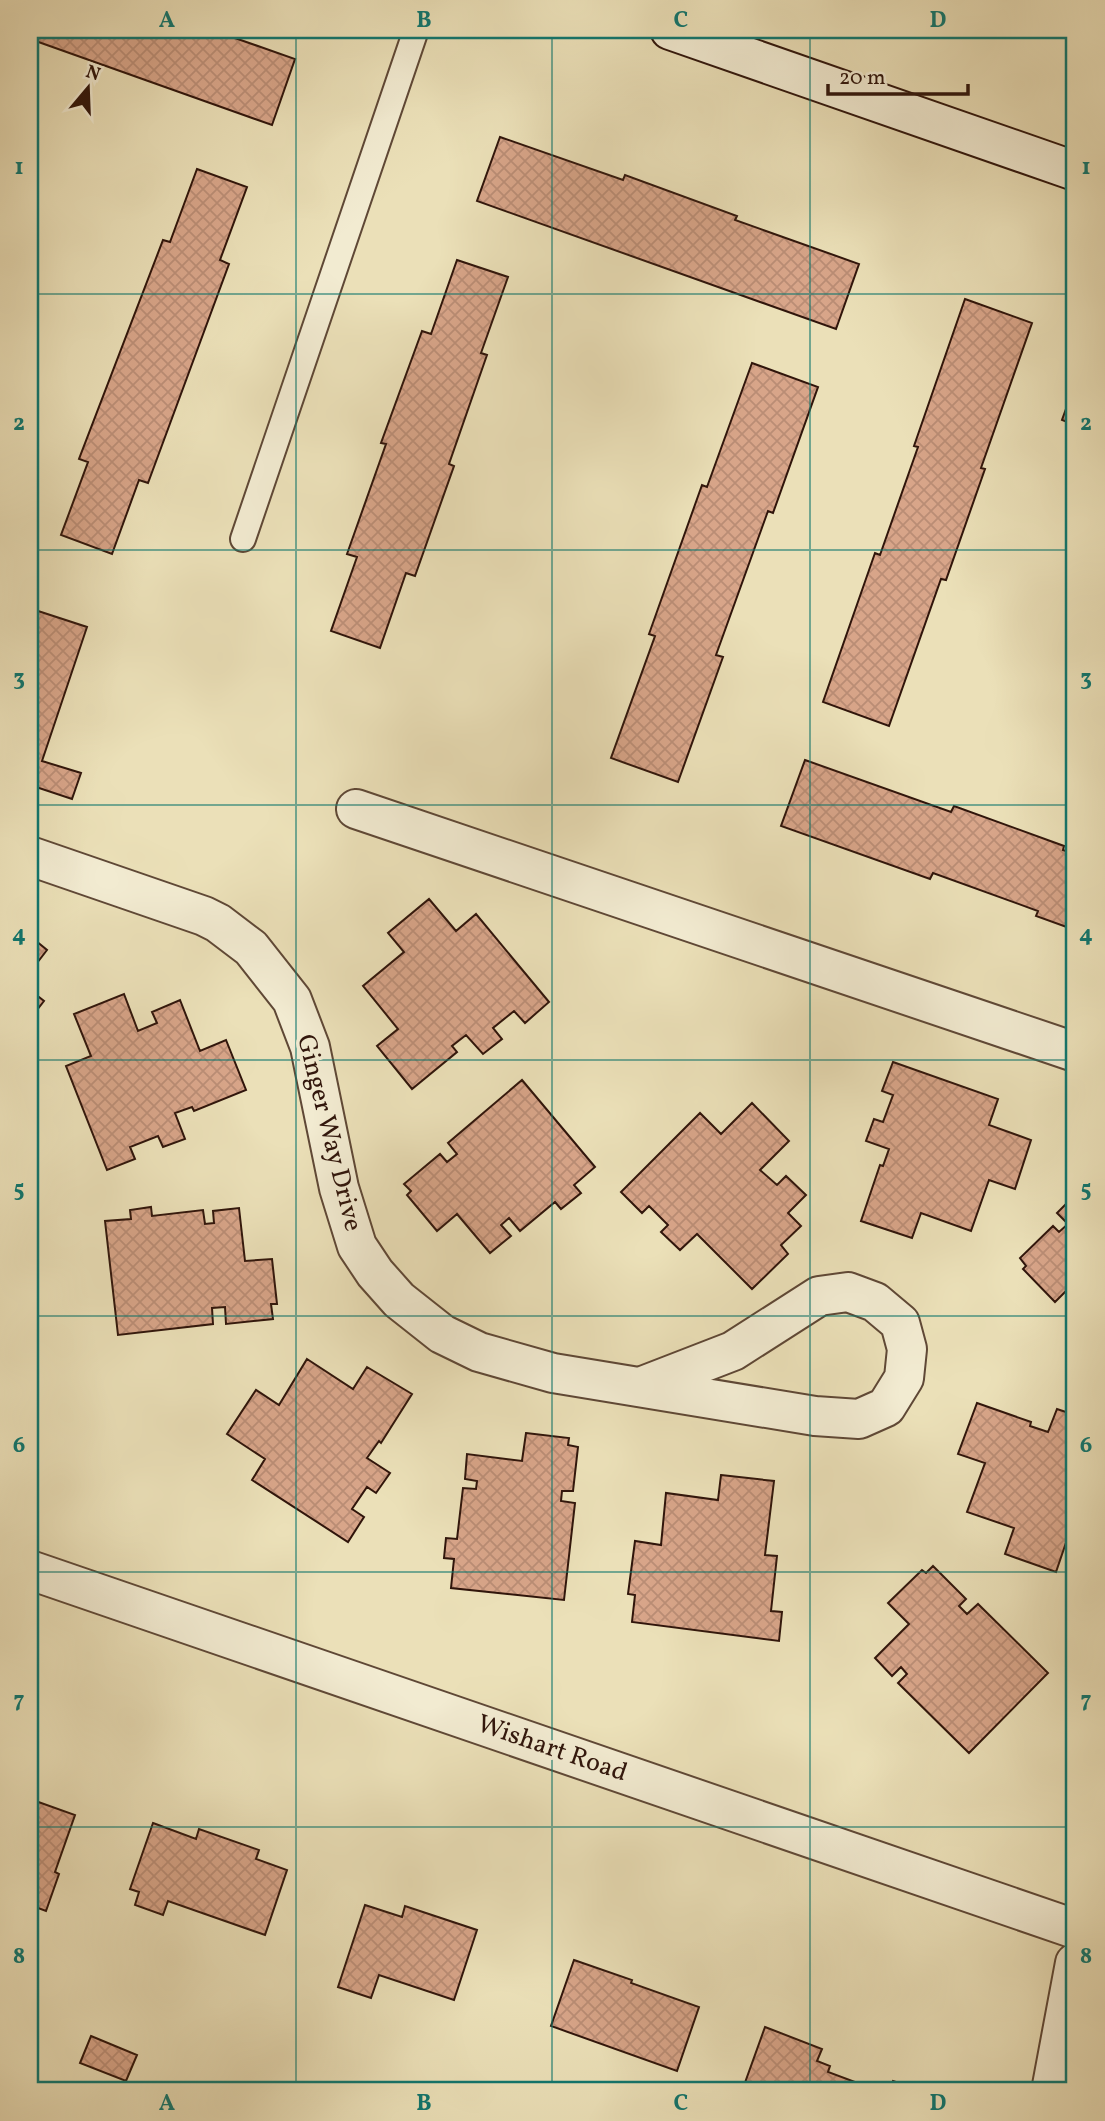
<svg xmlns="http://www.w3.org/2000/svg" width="1105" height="2121" font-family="Vollkorn,serif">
<defs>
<pattern id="building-cross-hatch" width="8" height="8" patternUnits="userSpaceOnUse" patternTransform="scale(1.75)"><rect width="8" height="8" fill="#d8a589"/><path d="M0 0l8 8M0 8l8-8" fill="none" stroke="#ba8d75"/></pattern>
</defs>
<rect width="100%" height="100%" fill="#ebe0b8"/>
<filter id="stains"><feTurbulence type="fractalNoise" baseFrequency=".00286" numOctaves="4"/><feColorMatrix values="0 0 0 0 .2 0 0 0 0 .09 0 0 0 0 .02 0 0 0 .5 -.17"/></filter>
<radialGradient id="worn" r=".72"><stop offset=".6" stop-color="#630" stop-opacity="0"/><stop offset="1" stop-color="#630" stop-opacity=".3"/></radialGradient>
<path fill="url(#building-cross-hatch)" stroke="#30150b" stroke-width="2" d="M 30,30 L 212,30 L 295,59 L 272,125 L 30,39 Z
M 500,137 L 623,180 L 625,175 L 737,216 L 735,220 L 859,264 L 836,329 L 477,201 Z
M 197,169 L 247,187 L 220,260 L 229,264 L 148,483 L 139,480 L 112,554 L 61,535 L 88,462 L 79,459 L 163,240 L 170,242 Z
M 457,260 L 508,277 L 481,353 L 487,355 L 449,464 L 454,466 L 415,576 L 406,573 L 380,648 L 331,631 L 357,557 L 347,554 L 386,444 L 381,443 L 422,331 L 431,334 Z
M 965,299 L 1032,323 L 981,468 L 985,469 L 946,580 L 941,579 L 889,726 L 823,702 L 875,553 L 880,555 L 918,447 L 914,446 Z
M 752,363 L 818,387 L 773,513 L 768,511 L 716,655 L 723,657 L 678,782 L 611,758 L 655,636 L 649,634 L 702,485 L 707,487 Z
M 1075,384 L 1075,425 L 1062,420 Z
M 35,610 L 87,627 L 42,761 L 81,773 L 72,799 L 30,785 L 30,626 Z
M 805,760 L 951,812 L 954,806 L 1064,846 L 1063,850 L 1075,854 L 1075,930 L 1036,916 L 1038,911 L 933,873 L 930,879 L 781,826 Z
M 429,899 L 456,931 L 476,914 L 549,1002 L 525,1023 L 514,1011 L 493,1028 L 502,1039 L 483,1054 L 466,1035 L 452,1046 L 457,1052 L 412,1089 L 377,1046 L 398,1029 L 363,986 L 404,952 L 388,933 Z
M 30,936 L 47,950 L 30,972 Z
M 30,990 L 44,1001 L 30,1019 Z
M 124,994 L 138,1031 L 157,1023 L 152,1012 L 180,1000 L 200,1051 L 226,1040 L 246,1090 L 194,1111 L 192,1107 L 175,1113 L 185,1139 L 163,1147 L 158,1136 L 130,1147 L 135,1159 L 107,1170 L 66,1066 L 91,1056 L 74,1014 Z
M 893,1062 L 998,1099 L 989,1125 L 1031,1140 L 1015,1189 L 989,1180 L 971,1231 L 921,1213 L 912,1238 L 861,1221 L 880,1165 L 883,1166 L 889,1149 L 866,1141 L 874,1119 L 883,1122 L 893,1095 L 882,1091 Z
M 522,1080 L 595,1167 L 574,1185 L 581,1193 L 561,1209 L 555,1202 L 520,1231 L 509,1218 L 501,1225 L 511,1236 L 490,1253 L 457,1214 L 437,1231 L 407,1195 L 411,1191 L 404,1184 L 440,1154 L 447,1162 L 457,1154 L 448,1143 Z
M 752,1103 L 789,1141 L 760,1170 L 777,1185 L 786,1176 L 806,1195 L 788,1213 L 801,1226 L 781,1245 L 788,1254 L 752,1289 L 697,1234 L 680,1250 L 661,1232 L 668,1225 L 649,1206 L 642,1213 L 621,1192 L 700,1113 L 721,1134 Z
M 1075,1195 L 1075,1282 L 1055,1302 L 1023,1269 L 1026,1266 L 1020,1258 L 1053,1226 L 1059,1232 L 1068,1224 L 1057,1213 Z
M 151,1207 L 152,1216 L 203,1210 L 205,1224 L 214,1223 L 213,1211 L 239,1208 L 245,1261 L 272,1259 L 277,1304 L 271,1304 L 273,1319 L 226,1324 L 225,1307 L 212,1308 L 213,1324 L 118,1335 L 105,1221 L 131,1219 L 130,1210 Z
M 307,1359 L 353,1389 L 367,1367 L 412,1394 L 381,1443 L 379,1441 L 367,1458 L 390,1473 L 376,1493 L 367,1487 L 352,1509 L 364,1517 L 348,1542 L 252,1480 L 265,1459 L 227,1434 L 256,1390 L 279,1405 Z
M 977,1403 L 1031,1422 L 1030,1426 L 1048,1432 L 1057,1409 L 1075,1415 L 1075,1532 L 1070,1531 L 1056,1572 L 1005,1554 L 1014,1528 L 967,1512 L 985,1463 L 958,1454 Z
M 526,1433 L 569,1438 L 568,1445 L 578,1447 L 573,1491 L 562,1491 L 561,1501 L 575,1503 L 564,1600 L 451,1588 L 454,1559 L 444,1558 L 446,1538 L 457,1539 L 463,1488 L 476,1489 L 477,1481 L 465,1479 L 467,1454 L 522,1461 Z
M 721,1475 L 774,1481 L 765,1555 L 777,1556 L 771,1611 L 782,1612 L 779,1641 L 632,1622 L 635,1595 L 628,1594 L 635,1541 L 661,1545 L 666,1493 L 718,1500 Z
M 933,1566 L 966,1599 L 959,1606 L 967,1614 L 978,1604 L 1048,1673 L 969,1753 L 898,1683 L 907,1674 L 901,1667 L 892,1676 L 875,1658 L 909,1624 L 888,1603 L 922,1570 L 926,1573 Z
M 30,1799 L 75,1815 L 55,1872 L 59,1874 L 46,1911 L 30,1905 Z
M 153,1823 L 196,1839 L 199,1829 L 259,1850 L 256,1859 L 287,1870 L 265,1935 L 168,1901 L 163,1915 L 135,1905 L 139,1892 L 130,1889 Z
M 365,1905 L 402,1917 L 405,1906 L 477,1930 L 454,2000 L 379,1975 L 371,1998 L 338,1987 Z
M 574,1960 L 632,1980 L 631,1983 L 699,2007 L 677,2071 L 551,2026 Z
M 765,2027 L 822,2049 L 817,2061 L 830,2066 L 828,2072 L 879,2091 L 742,2091 Z
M 91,2036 L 137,2055 L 126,2081 L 80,2063 Z
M 893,2081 L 922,2091 L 889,2091 Z"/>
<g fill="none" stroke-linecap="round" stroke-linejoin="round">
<g stroke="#5f4836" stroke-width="28">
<path id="lane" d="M 243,539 L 416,30"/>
</g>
<g stroke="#5f4836" stroke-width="42">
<path id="street" d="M 356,809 L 1075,1052
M 30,856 L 204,916 L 218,923 L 251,948 L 292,1000 L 310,1047 L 339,1188 L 357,1246 L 375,1273 L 399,1300 L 442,1334 L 479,1352 L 553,1373 L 815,1416 L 859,1419 L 886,1407 L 904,1378 L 907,1349 L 900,1323 L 875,1302 L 848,1292 L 819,1296 L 733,1351 L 640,1387
M 30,1570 L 1075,1929
M 1051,2091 L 1075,1963"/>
</g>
<g stroke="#30150b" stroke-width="42">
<path id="secondary" d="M 670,30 L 1075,171"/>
</g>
<use href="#lane" stroke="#f2ebd1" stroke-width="24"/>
<use href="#street" stroke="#f2ebd1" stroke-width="38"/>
<use href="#secondary" stroke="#f2ebd1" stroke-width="38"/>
</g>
<path fill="none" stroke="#0f766e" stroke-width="2" stroke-opacity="0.55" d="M 296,30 L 296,2091M 552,30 L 552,2091M 810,30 L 810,2091M 30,294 L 1075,294M 30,550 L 1075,550M 30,805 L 1075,805M 30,1060 L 1075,1060M 30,1316 L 1075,1316M 30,1572 L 1075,1572M 30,1827 L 1075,1827"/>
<g text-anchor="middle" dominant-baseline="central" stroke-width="7" stroke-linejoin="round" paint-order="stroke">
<g font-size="26" fill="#30150b" stroke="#f2ebd1">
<text transform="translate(329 1133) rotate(76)">Ginger Way Drive</text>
<text transform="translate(552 1749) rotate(19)">Wishart Road</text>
</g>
</g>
<rect width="1105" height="2121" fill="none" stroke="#ebe0b8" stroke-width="77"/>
<g transform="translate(88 88) rotate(19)" stroke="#f2ebd1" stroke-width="5" paint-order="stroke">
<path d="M0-5L12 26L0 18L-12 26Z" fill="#30150b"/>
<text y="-10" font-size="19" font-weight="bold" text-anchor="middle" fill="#30150b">N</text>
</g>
<path d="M828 84v10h140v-10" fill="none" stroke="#30150b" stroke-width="3.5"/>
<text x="839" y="84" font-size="21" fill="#30150b" stroke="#f2ebd1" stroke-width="5" paint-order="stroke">20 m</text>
<rect x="38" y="38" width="1028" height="2044" fill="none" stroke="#0f766e" stroke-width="2.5"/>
<g font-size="23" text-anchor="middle" font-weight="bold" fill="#0f766e">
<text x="167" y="27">A</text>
<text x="424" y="27">B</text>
<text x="681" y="27">C</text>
<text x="938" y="27">D</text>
<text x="19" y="174">1</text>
<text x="1086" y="174">1</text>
<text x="19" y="430">2</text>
<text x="1086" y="430">2</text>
<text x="19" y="685">3</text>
<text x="1086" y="685">3</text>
<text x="19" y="941">4</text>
<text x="1086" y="941">4</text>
<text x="19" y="1196">5</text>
<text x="1086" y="1196">5</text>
<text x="19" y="1452">6</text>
<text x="1086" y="1452">6</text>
<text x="19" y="1707">7</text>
<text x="1086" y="1707">7</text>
<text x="19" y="1963">8</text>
<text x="1086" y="1963">8</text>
<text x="167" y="2110">A</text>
<text x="424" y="2110">B</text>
<text x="681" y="2110">C</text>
<text x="938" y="2110">D</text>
</g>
<rect width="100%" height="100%" filter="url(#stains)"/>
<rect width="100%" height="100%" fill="url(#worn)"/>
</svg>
